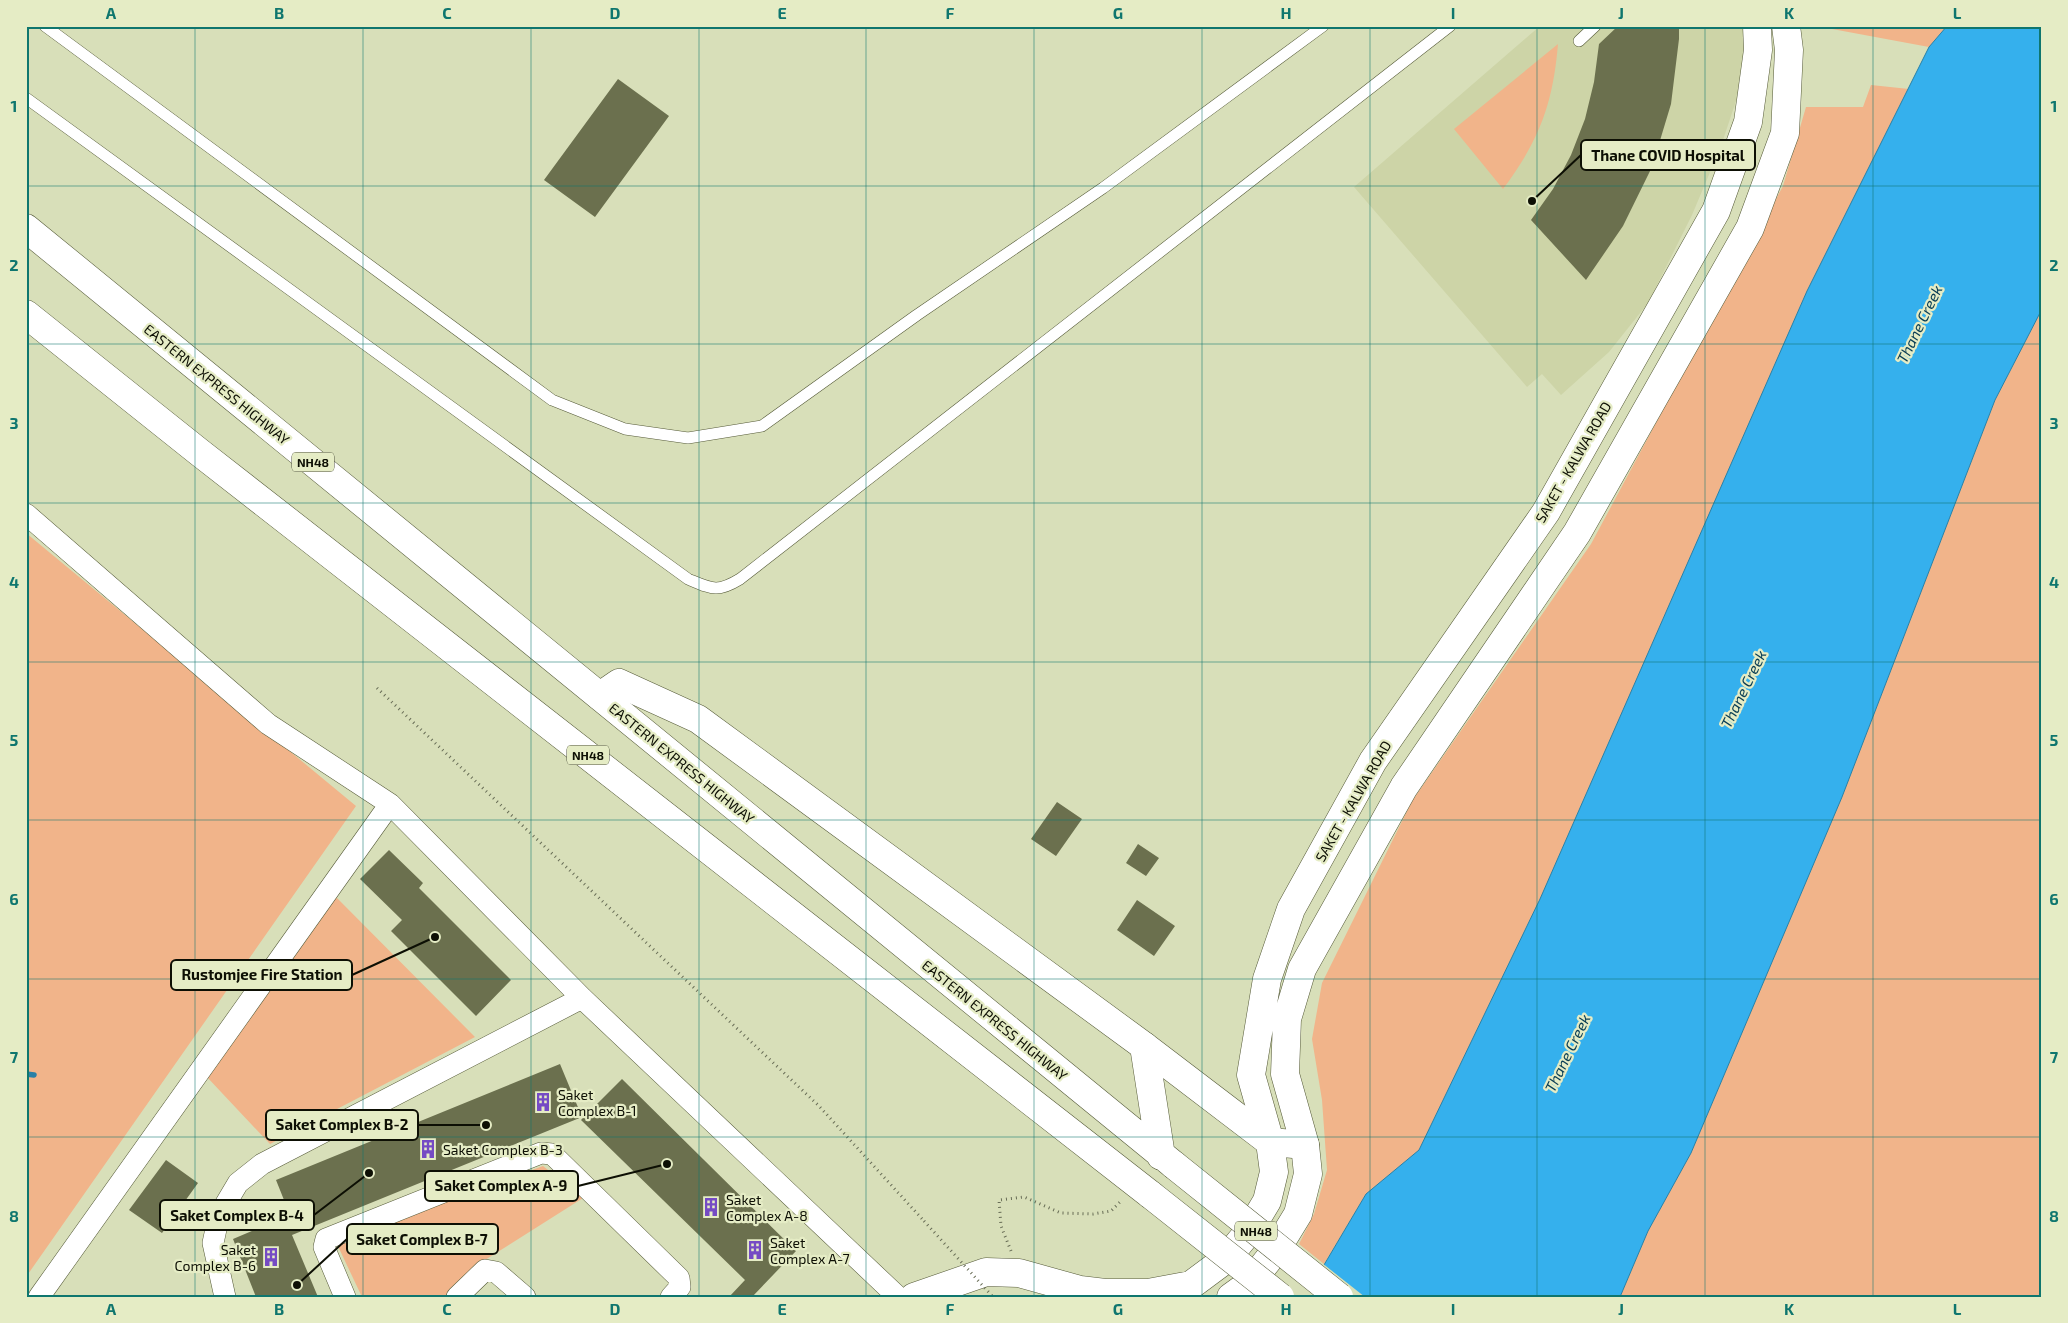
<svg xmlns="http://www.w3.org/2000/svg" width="2068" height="1323" font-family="'Exo 2',sans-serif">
<rect width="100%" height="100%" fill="#d8dfb9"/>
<path fill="#cdd4a7" d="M 1540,26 L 1746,26 L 1741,86 L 1721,146 L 1692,215 L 1648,303 L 1609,352 L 1561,395 L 1542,374 L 1527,387 L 1354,187 Z"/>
<path fill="#f1b48a" d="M 1816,26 L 1947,26 L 1929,47 Z
M 1558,44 C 1553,104 1539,141 1503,189 L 1454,129 Z
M 1871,85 L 1909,89 L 1807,292 L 1540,899 L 1419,1150 L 1366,1194 L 1324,1264 L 1299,1244 L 1314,1214 L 1327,1170 L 1322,1100 L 1312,1039 L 1322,983 L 1412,801 L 1591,544 L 1783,186 L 1806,107 L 1863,107 Z
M 2042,309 L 2042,1297 L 1620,1297 L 1648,1231 L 1691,1153 L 1842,797 L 1995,400 Z
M 26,533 L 356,806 L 26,1277 Z
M 335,896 L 475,1037 L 270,1144 L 206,1076 Z
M 543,1166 L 583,1198 L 477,1265 L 444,1297 L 362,1297 L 336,1242 Z"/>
<path fill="#35b0ed" stroke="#2980a7" d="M 1947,26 L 2042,26 L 2042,309 L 1995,400 L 1842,797 L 1691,1153 L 1648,1231 L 1620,1297 L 1305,1297 L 1366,1194 L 1419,1150 L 1540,899 L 1807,291 L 1929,47 Z"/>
<path fill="#d8dfb9" d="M 1322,1263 L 1365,1297 L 1303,1297 Z"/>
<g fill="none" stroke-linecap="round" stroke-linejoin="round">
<path stroke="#2980a7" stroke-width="5.5" d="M 26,1074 L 34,1075"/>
</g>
<path fill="#6b704e" d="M 1618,26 L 1679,26 L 1679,39 L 1671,104 L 1652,167 L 1623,226 L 1586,280 L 1531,220 L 1553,189 L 1571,155 L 1585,119 L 1594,82 L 1599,44 Z
M 618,79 L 669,116 L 595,217 L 544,180 Z
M 1057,802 L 1082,819 L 1056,856 L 1031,839 Z
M 1138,844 L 1159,858 L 1146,876 L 1126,863 Z
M 389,850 L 423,883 L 419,888 L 511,980 L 476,1016 L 391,931 L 402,920 L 360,879 Z
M 1137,900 L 1175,926 L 1154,956 L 1117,930 Z
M 560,1064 L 582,1117 L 292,1235 L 318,1297 L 256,1297 L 233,1239 L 290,1215 L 276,1180 Z
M 622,1079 L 796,1251 L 752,1297 L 729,1297 L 745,1280 L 581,1120 Z
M 166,1160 L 198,1183 L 162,1233 L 129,1210 Z"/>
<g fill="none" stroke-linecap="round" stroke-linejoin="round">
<g stroke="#555a38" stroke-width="12">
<path id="service" d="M 45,26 L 552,400 L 625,429 L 688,438 L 762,426 L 917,315 L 1103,188 L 1323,26
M 1579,41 L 1595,26
M 26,98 L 688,579 C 712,589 717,593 740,579 L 1450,26"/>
</g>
<g stroke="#555a38" stroke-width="22">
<path id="minor" d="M 26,514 L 268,724 L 390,804 L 582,998 L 898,1297
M 39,1297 L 390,804
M 225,1297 L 213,1243 L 219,1215 L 238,1183 L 262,1164 L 582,998
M 345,1297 L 324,1247 L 326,1239 L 541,1153 L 552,1154 L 679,1278 L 680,1287 L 671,1297
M 457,1297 L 485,1270 L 496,1272 L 525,1297"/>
</g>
<g stroke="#555a38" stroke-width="29">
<path id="tertiary" d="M 600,696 L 619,683 L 698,719 L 1144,1046 L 1270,1142 L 1305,1145"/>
</g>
<g stroke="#555a38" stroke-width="29">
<path id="secondary" d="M 914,1297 L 986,1272 L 1019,1273 L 1080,1290 L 1105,1293 L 1148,1293 L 1191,1285 L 1226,1259 L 1249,1231 L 1267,1201 L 1274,1172 L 1270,1142 L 1251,1075 L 1267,979 L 1291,909 L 1373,761 L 1546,512 L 1716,211 L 1748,122 L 1758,50 L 1757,26
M 1231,1297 L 1249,1284 L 1276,1250 L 1298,1214 L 1308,1174 L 1305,1145 L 1285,1074 L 1287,1019 L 1302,969 L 1404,787 L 1577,533 L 1750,228 L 1785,133 L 1789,50 L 1786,26"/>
</g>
<g stroke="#555a38" stroke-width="29">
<path id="trunk" d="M 26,228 L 1174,1165
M 26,314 L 199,452 L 1151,1195
M 1144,1046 L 1161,1156"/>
</g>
<path stroke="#686d56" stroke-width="3" stroke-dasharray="1 4" stroke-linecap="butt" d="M 377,688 L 819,1106 L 924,1221
M 1011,1251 L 1001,1226 L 999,1200 L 1024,1197 L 1061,1213 L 1093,1214 L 1111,1211 L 1121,1201"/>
<use href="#service" stroke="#fff" stroke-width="11"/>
<use href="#minor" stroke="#fff" stroke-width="21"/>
<use href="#tertiary" stroke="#fff" stroke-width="28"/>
<use href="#secondary" stroke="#fff" stroke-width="28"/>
<use href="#trunk" stroke="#fff" stroke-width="28"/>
<g stroke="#555a38" stroke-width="29" stroke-linecap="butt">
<path id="trunk-bridge" d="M 1174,1165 L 1339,1297
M 1151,1195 L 1280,1297"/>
</g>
<path stroke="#686d56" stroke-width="3" stroke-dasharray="1 4" stroke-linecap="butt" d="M 924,1221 L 993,1297"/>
<use href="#trunk-bridge" stroke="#fff" stroke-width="28"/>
</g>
<path fill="none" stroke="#0f766e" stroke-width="1" stroke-opacity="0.55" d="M 195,26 L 195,1297M 363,26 L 363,1297M 531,26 L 531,1297M 699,26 L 699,1297M 866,26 L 866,1297M 1034,26 L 1034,1297M 1202,26 L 1202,1297M 1370,26 L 1370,1297M 1537,26 L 1537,1297M 1705,26 L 1705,1297M 1873,26 L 1873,1297M 26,186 L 2042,186M 26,344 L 2042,344M 26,503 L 2042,503M 26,662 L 2042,662M 26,820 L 2042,820M 26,979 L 2042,979M 26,1137 L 2042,1137"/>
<defs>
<g id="building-bare" transform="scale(1.5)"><path d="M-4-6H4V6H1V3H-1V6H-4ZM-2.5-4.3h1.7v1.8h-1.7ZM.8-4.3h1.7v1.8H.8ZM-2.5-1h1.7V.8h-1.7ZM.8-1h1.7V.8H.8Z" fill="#754bc4" stroke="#e5ecc5" stroke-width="2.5" paint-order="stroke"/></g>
</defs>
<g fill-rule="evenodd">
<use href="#building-bare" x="543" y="1102"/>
<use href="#building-bare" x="428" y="1149"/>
<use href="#building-bare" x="711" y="1207"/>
<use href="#building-bare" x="755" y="1250"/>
<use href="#building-bare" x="271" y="1257"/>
</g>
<g text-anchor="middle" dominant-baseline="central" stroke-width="4.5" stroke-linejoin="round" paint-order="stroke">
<g fill="#e5ecc5" stroke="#4e513e" stroke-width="1">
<rect x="292" y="452.5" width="42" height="19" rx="4"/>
<rect x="567" y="745.5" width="42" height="19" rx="4"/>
<rect x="1235" y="1221.5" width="42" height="19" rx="4"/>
</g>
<g font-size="12" font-weight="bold" fill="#0d0f04">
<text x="313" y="462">NH48</text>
<text x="588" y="755">NH48</text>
<text x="1256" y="1231">NH48</text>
</g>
<g font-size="14" fill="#0d0f04" stroke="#e5ecc5">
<text transform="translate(217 384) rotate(39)">EASTERN EXPRESS HIGHWAY</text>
<text transform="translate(1573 462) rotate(-60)">SAKET - KALWA ROAD</text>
<text transform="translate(682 763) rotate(39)">EASTERN EXPRESS HIGHWAY</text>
<text transform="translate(1353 801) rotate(-60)">SAKET - KALWA ROAD</text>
<text transform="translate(995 1020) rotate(39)">EASTERN EXPRESS HIGHWAY</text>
</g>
<g font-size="14" fill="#0d0f04" stroke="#e5ecc5" text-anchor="start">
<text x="558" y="1094">Saket<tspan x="558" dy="16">Complex B-1</tspan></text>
<text x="443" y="1149">Saket Complex B-3</text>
<text x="726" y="1199">Saket<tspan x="726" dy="16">Complex A-8</tspan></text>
<text x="770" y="1242">Saket<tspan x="770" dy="16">Complex A-7</tspan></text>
<text x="256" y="1249" text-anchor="end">Saket<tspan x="256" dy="16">Complex B-6</tspan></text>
</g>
<g font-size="15" font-style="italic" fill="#083c54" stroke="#e5ecc5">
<text transform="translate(1919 324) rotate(-64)">Thane Creek</text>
<text transform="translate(1743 689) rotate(-64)">Thane Creek</text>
<text transform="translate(1567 1053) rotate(-64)">Thane Creek</text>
</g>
</g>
<path fill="none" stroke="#0d0f04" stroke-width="2" d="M1532 201L1581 155M435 937L352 975M486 1125L418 1125M667 1164L578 1186M369 1173L314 1215M297 1285L347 1239"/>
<g fill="#0d0f04" stroke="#e5ecc5" stroke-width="2">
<circle cx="1532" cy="201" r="5"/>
<circle cx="435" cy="937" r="5"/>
<circle cx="486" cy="1125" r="5"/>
<circle cx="667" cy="1164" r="5"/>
<circle cx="369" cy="1173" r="5"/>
<circle cx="297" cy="1285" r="5"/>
</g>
<g fill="#e5ecc5" stroke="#0d0f04" stroke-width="2">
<rect x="1581" y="140" width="174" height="30" rx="5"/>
<rect x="171" y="960" width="181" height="30" rx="5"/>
<rect x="266" y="1110" width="152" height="30" rx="5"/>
<rect x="425" y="1171" width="153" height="30" rx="5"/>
<rect x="160" y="1200" width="154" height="30" rx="5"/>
<rect x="347" y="1224" width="151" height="30" rx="5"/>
</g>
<g font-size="15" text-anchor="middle" font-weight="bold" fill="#0d0f04">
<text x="1668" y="161">Thane COVID Hospital</text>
<text x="262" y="980">Rustomjee Fire Station</text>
<text x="342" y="1130">Saket Complex B-2</text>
<text x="501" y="1191">Saket Complex A-9</text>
<text x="237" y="1221">Saket Complex B-4</text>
<text x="422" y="1245">Saket Complex B-7</text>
</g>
<rect width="2068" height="1323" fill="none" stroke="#e5ecc5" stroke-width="55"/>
<rect x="28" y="28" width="2012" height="1268" fill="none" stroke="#0f766e" stroke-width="2"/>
<g font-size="16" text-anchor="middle" font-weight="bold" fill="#0f766e">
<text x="111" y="19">A</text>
<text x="279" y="19">B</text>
<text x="447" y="19">C</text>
<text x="615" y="19">D</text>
<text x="782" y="19">E</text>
<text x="950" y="19">F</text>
<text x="1118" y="19">G</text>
<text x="1286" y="19">H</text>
<text x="1453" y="19">I</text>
<text x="1621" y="19">J</text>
<text x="1789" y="19">K</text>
<text x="1957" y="19">L</text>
<text x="14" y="112">1</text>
<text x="2054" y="112">1</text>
<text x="14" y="271">2</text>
<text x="2054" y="271">2</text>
<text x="14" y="429">3</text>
<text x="2054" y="429">3</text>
<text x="14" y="588">4</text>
<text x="2054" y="588">4</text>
<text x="14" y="746">5</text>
<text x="2054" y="746">5</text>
<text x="14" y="905">6</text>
<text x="2054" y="905">6</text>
<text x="14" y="1063">7</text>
<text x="2054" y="1063">7</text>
<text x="14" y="1222">8</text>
<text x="2054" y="1222">8</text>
<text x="111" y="1315">A</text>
<text x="279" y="1315">B</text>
<text x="447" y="1315">C</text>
<text x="615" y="1315">D</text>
<text x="782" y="1315">E</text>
<text x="950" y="1315">F</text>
<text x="1118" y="1315">G</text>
<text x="1286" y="1315">H</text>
<text x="1453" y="1315">I</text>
<text x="1621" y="1315">J</text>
<text x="1789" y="1315">K</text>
<text x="1957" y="1315">L</text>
</g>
</svg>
